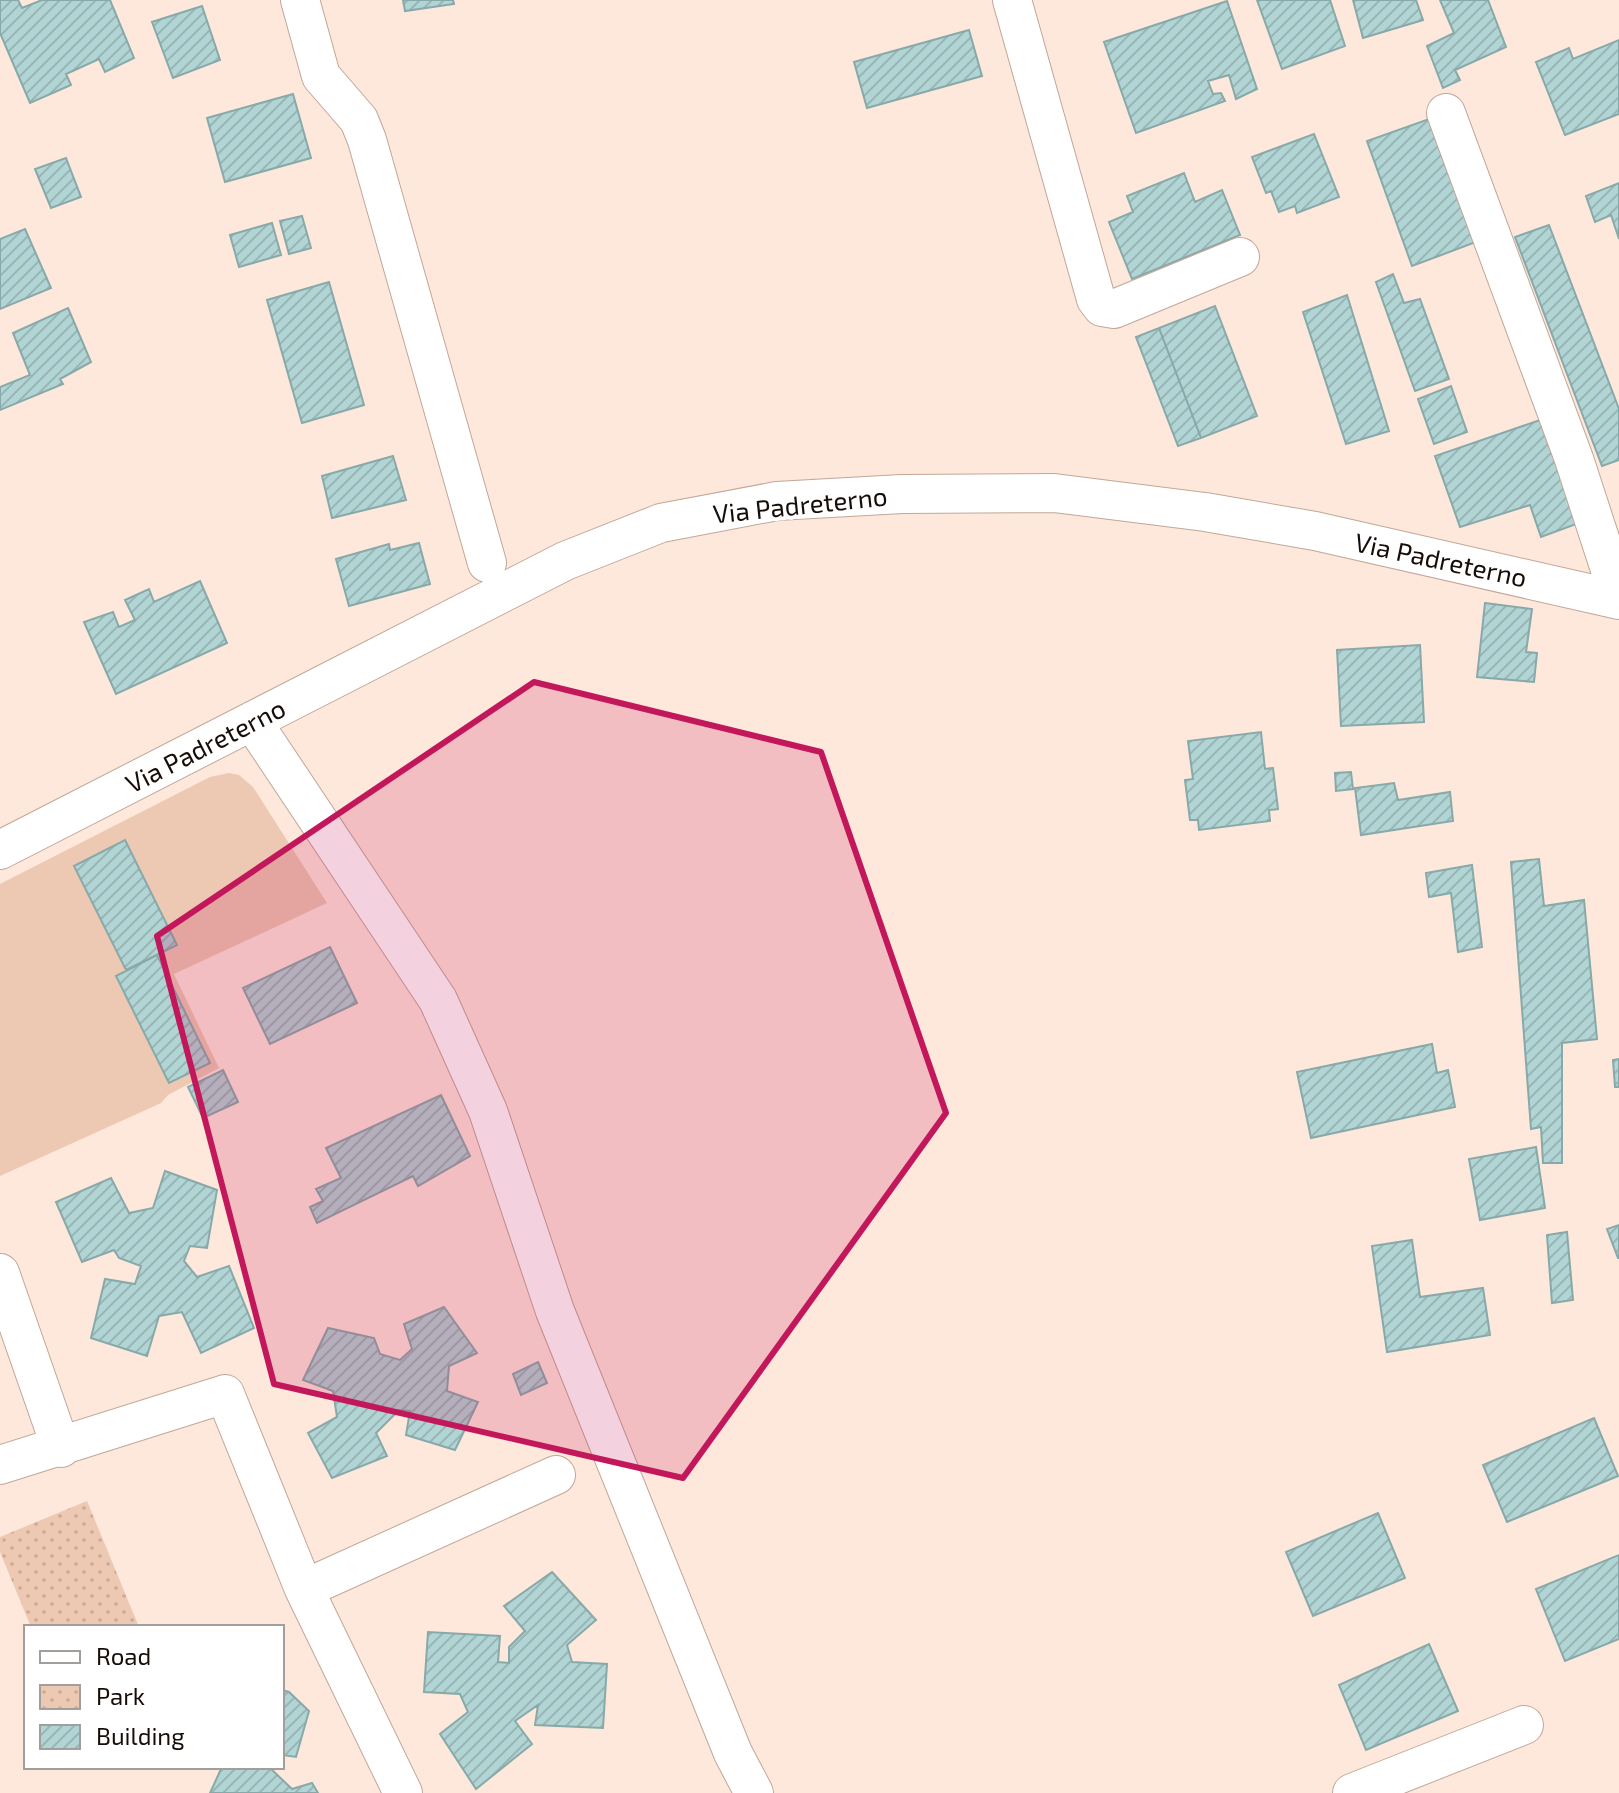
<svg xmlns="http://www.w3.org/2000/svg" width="1619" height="1793" font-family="'Exo 2',sans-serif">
<defs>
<pattern id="park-dots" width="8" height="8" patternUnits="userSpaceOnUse" patternTransform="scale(2)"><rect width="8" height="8" fill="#edc8b2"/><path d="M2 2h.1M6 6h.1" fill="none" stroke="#caab98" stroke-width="1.8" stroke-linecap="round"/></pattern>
<pattern id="building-hatch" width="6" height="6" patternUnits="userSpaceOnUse" patternTransform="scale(2)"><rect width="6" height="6" fill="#b1d5d5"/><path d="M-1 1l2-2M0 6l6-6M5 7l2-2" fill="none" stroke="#98b6b5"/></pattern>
</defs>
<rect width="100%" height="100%" fill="#fee8db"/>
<path fill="#edc8b2" d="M 229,773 L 239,775 L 253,787 L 327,903 L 174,974 L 219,1068 L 168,1095 L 161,1103 L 0,1176 L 0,884 L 210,777 Z"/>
<path fill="url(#park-dots)" d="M 87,1501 L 139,1627 L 31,1627 L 0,1552 L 0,1537 Z"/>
<path fill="url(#building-hatch)" stroke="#87a9a9" stroke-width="2" d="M 0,0 L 18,0 L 22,8 L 42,0 L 110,0 L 134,58 L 105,72 L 99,59 L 66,74 L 71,85 L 30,103 L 0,33 Z
M 403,0 L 453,0 L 454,4 L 405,11 Z
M 1257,0 L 1330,0 L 1345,46 L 1282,69 Z
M 1353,0 L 1416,0 L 1423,20 L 1363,38 Z
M 1440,0 L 1488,0 L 1506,47 L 1455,70 L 1460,80 L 1443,88 L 1427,46 L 1454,33 Z
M 1227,1 L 1257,89 L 1236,99 L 1229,75 L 1208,81 L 1213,94 L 1221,93 L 1225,101 L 1136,133 L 1104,42 Z
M 202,6 L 220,60 L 173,78 L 152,22 Z
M 969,30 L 982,76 L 867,108 L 854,62 Z
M 1619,40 L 1619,114 L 1565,135 L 1536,62 L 1569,48 L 1573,59 Z
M 293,94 L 311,158 L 225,182 L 207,118 Z
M 1432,118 L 1476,242 L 1412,266 L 1367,141 Z
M 1314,134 L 1339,197 L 1297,213 L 1295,206 L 1279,212 L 1271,191 L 1266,193 L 1252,157 Z
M 66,158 L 81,197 L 51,208 L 35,169 Z
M 1184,173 L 1195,202 L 1222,190 L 1240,235 L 1132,279 L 1109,222 L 1133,212 L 1127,196 Z
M 1619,183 L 1619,239 L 1611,215 L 1595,222 L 1586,196 Z
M 302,216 L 311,248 L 289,254 L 280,221 Z
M 272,223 L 281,255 L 239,267 L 230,235 Z
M 1549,225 L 1619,409 L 1619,460 L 1602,466 L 1515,237 Z
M 25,229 L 51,288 L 0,309 L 0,239 Z
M 1393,274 L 1404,303 L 1420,299 L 1449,379 L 1415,391 L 1376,282 Z
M 329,282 L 364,405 L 302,423 L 267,300 Z
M 1347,295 L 1389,431 L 1346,444 L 1303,312 Z
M 1215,306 L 1257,416 L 1201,438 L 1159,328 Z
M 68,308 L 91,362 L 60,379 L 63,384 L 0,410 L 0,387 L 30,375 L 13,333 Z
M 1159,328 L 1201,438 L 1178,446 L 1136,337 Z
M 1451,386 L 1467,432 L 1434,444 L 1418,399 Z
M 1543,419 L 1579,523 L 1541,537 L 1530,505 L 1460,527 L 1435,456 Z
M 393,456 L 406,500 L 332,518 L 322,476 Z
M 419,543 L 430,584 L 349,606 L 336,559 L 389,544 L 390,550 Z
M 200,581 L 227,643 L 116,694 L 84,622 L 113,612 L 119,627 L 135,620 L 125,600 L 149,589 L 154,602 Z
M 1485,603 L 1532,609 L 1526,652 L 1537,653 L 1534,682 L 1477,677 Z
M 1420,645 L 1424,722 L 1341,726 L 1337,650 Z
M 1261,732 L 1265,769 L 1273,768 L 1278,809 L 1269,810 L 1270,821 L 1199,830 L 1198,820 L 1190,820 L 1185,780 L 1193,779 L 1188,741 Z
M 1351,772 L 1353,789 L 1336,791 L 1335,773 Z
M 1394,783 L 1398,800 L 1450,792 L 1453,821 L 1361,835 L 1355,788 Z
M 125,840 L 177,945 L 126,970 L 74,866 Z
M 1539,859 L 1544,906 L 1584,900 L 1597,1039 L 1562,1043 L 1562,1163 L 1543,1163 L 1541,1127 L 1531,1129 L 1511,862 Z
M 1472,865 L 1482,947 L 1458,952 L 1451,893 L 1429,897 L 1426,873 Z
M 330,947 L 357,1003 L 270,1044 L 243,988 Z
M 157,955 L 210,1063 L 169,1083 L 116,976 Z
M 1432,1044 L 1437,1073 L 1448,1070 L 1455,1107 L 1311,1138 L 1297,1072 Z
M 1619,1059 L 1619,1087 L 1615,1087 L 1613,1060 Z
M 223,1070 L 238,1102 L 203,1118 L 188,1087 Z
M 441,1095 L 470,1156 L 418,1186 L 413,1176 L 317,1223 L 310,1207 L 323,1201 L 316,1189 L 341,1178 L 326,1148 Z
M 1536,1147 L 1545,1208 L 1480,1220 L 1469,1159 Z
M 165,1171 L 217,1190 L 207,1248 L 190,1246 L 184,1261 L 197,1277 L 229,1266 L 254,1328 L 201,1353 L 182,1312 L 159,1316 L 147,1356 L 91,1338 L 105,1279 L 135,1284 L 141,1266 L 119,1258 L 114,1250 L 82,1262 L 56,1202 L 111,1178 L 129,1213 L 153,1208 Z
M 1619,1225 L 1619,1258 L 1618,1258 L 1607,1229 Z
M 1567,1232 L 1573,1300 L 1552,1303 L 1547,1235 Z
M 1412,1240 L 1420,1297 L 1483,1288 L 1490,1335 L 1387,1352 L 1372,1246 Z
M 444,1307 L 477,1353 L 449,1366 L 447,1391 L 478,1402 L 455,1450 L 406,1435 L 410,1411 L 399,1410 L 376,1433 L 387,1456 L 332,1478 L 308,1433 L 337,1417 L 333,1391 L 303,1380 L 328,1328 L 374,1338 L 380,1354 L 400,1360 L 412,1349 L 404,1324 Z
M 538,1362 L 547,1383 L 521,1395 L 513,1374 Z
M 1594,1418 L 1618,1476 L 1507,1522 L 1483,1465 Z
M 1378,1513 L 1405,1578 L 1313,1616 L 1286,1552 Z
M 1619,1555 L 1619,1639 L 1565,1661 L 1536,1589 Z
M 552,1572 L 596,1620 L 567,1645 L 572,1662 L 607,1664 L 603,1728 L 535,1725 L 538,1705 L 515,1721 L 532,1744 L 476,1789 L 440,1734 L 468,1712 L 460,1694 L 424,1692 L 428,1632 L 500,1636 L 498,1662 L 509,1663 L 509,1647 L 525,1631 L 504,1606 Z
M 1429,1644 L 1458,1711 L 1366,1750 L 1339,1685 Z
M 282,1690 L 289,1692 L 309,1711 L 296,1757 L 282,1755 Z
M 218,1767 L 269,1767 L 292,1789 L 312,1783 L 318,1793 L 210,1793 L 221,1769 Z"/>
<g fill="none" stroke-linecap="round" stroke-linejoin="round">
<g stroke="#c1a798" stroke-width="40">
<path id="minor" d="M 300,0 L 321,76 L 359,120 L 367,140 L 487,563
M 1012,0 L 1096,299 L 1102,307 L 1114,309 L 1240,257
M 1446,113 L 1574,459 L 1619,597
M 252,721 L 438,1000 L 488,1111 L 555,1311 L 733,1753 L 754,1793
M 0,850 L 565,561 L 661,523 L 777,501 L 902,494 L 1054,493 L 1205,512 L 1315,531 L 1619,600
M 0,1273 L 61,1448
M 0,1465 L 225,1394 L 304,1589 L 403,1793
M 304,1589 L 556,1475
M 1352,1793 L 1524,1725"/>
</g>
<use href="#minor" stroke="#fff" stroke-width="38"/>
</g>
<path fill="#c2185b" fill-opacity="0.2" stroke="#c2185b" stroke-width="6" stroke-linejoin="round" d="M 534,682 L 821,752 L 946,1113 L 683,1478 L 274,1384 L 157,936 Z"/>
<g text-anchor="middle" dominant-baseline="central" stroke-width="8" stroke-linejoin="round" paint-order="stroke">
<g font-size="26" fill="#160d08" stroke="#fff">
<text transform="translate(800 504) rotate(-6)">Via Padreterno</text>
<text transform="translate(1441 559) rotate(12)">Via Padreterno</text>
<text transform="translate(205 745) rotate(-27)">Via Padreterno</text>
</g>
</g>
<rect x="24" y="1625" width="260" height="144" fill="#ffffff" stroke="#a29e9c" stroke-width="2"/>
<rect x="40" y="1651" width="40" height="12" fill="#ffffff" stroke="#a29e9c" stroke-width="2"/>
<text x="96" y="1665" font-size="24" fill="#160d08">Road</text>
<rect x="40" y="1685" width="40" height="24" fill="url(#park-dots)" stroke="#a29e9c" stroke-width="2"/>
<text x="96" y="1705" font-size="24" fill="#160d08">Park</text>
<rect x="40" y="1725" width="40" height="24" fill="url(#building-hatch)" stroke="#a29e9c" stroke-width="2"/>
<text x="96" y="1745" font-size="24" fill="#160d08">Building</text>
</svg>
